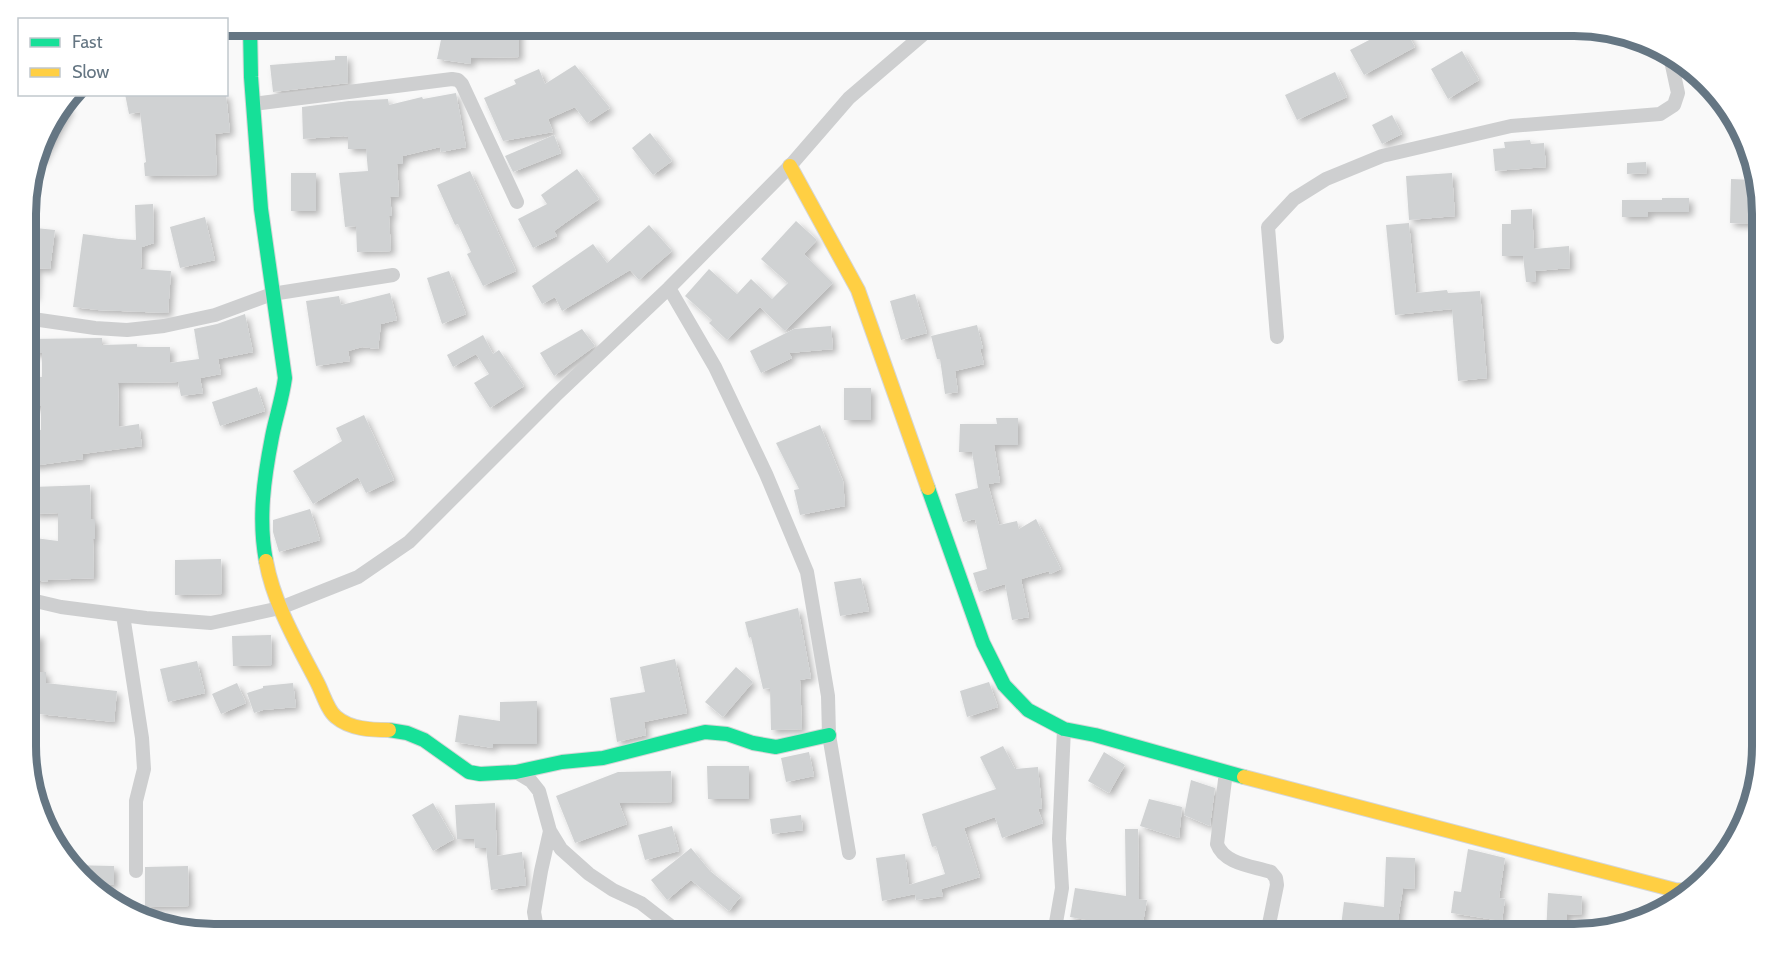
<svg xmlns="http://www.w3.org/2000/svg" width="1788" height="960" font-family="Cabin,sans-serif">
<defs>
<filter id="shadow"><feDropShadow dx="4" dy="4" stdDeviation="3" flood-color="#0004"/></filter>
</defs>
<rect width="100%" height="100%" fill="#f9f9f9"/>
<path fill="#d0d2d3" filter="url(#shadow)" d="M 459,26 L 499,26 L 499,29 L 519,29 L 519,57 L 471,58 L 471,64 L 437,59 L 443,30 L 458,33 Z
M 1396,26 L 1403,26 L 1415,47 L 1364,75 L 1350,50 Z
M 1462,51 L 1479,80 L 1448,99 L 1431,69 Z
M 335,56 L 347,56 L 348,83 L 273,92 L 270,65 L 335,60 Z
M 575,65 L 610,108 L 587,123 L 575,107 L 548,119 L 553,132 L 503,141 L 484,98 L 516,84 L 514,80 L 539,69 L 545,84 Z
M 1335,72 L 1347,97 L 1297,120 L 1285,95 Z
M 456,93 L 466,147 L 441,152 L 440,147 L 403,156 L 402,164 L 397,164 L 399,196 L 390,197 L 392,216 L 389,216 L 391,251 L 357,252 L 356,226 L 345,227 L 339,173 L 368,171 L 366,149 L 348,149 L 348,137 L 344,136 L 303,139 L 302,107 L 349,101 L 388,99 L 389,105 L 422,97 L 423,99 Z
M 125,94 L 226,94 L 230,132 L 215,134 L 217,175 L 145,176 L 144,163 L 146,162 L 140,112 L 129,114 Z
M 65,104 L 70,108 L 41,162 L 37,160 L 45,130 Z
M 1392,115 L 1402,134 L 1382,144 L 1372,125 Z
M 650,133 L 672,161 L 653,175 L 632,148 Z
M 554,135 L 561,153 L 513,172 L 505,156 Z
M 1530,140 L 1531,144 L 1544,143 L 1546,167 L 1495,171 L 1493,149 L 1505,148 L 1504,142 Z
M 1646,162 L 1647,173 L 1627,174 L 1627,163 Z
M 577,169 L 599,199 L 554,231 L 557,236 L 533,248 L 518,219 L 547,204 L 541,195 Z
M 470,171 L 516,271 L 483,286 L 467,254 L 471,252 L 458,224 L 455,225 L 437,185 Z
M 291,173 L 316,173 L 316,211 L 291,211 Z
M 1452,173 L 1455,216 L 1409,220 L 1406,176 Z
M 1731,179 L 1754,180 L 1754,186 L 1760,186 L 1761,215 L 1753,215 L 1753,224 L 1730,223 Z
M 1662,198 L 1689,198 L 1689,212 L 1648,212 L 1648,217 L 1622,217 L 1622,200 L 1662,200 Z
M 153,204 L 154,243 L 142,247 L 141,269 L 171,271 L 168,313 L 98,310 L 73,307 L 83,234 L 119,239 L 136,240 L 135,205 Z
M 1532,209 L 1534,249 L 1569,246 L 1570,268 L 1535,271 L 1536,282 L 1526,282 L 1523,256 L 1502,256 L 1502,224 L 1511,224 L 1511,210 Z
M 205,217 L 215,260 L 180,268 L 170,227 Z
M 796,221 L 817,240 L 804,254 L 833,283 L 785,331 L 760,307 L 727,340 L 709,323 L 712,320 L 685,296 L 709,269 L 737,294 L 751,279 L 772,299 L 788,283 L 761,259 Z
M 1409,223 L 1416,293 L 1447,290 L 1448,293 L 1480,291 L 1487,378 L 1458,381 L 1452,309 L 1395,315 L 1386,225 Z
M 649,225 L 672,251 L 639,280 L 630,270 L 562,311 L 555,297 L 542,304 L 532,286 L 593,244 L 607,263 Z
M 26,227 L 55,230 L 50,269 L 37,268 L 35,297 L 26,297 Z
M 449,271 L 466,314 L 442,324 L 427,278 Z
M 390,293 L 397,320 L 381,324 L 378,349 L 362,347 L 348,351 L 350,361 L 316,366 L 306,301 L 339,296 L 341,305 Z
M 915,294 L 927,333 L 901,340 L 890,301 Z
M 245,314 L 253,352 L 218,359 L 221,374 L 200,378 L 203,393 L 181,396 L 178,382 L 118,383 L 119,427 L 139,424 L 142,446 L 82,454 L 83,459 L 32,466 L 27,431 L 41,430 L 41,406 L 30,406 L 30,377 L 42,377 L 42,353 L 26,352 L 26,339 L 102,338 L 102,345 L 137,344 L 137,347 L 170,347 L 170,363 L 199,359 L 194,329 L 217,324 Z
M 977,325 L 983,349 L 980,349 L 984,364 L 955,371 L 958,392 L 945,394 L 940,359 L 937,359 L 931,336 Z
M 831,326 L 833,349 L 789,353 L 792,358 L 761,373 L 750,351 L 794,329 Z
M 582,329 L 595,346 L 554,376 L 540,353 Z
M 483,335 L 493,354 L 499,350 L 524,386 L 490,408 L 474,383 L 489,374 L 476,354 L 453,367 L 447,355 Z
M 257,387 L 265,411 L 220,426 L 212,402 Z
M 844,388 L 871,388 L 871,420 L 844,420 Z
M 364,415 L 394,480 L 366,493 L 358,477 L 313,504 L 293,471 L 342,441 L 336,428 Z
M 996,418 L 1018,418 L 1018,445 L 994,445 L 1000,482 L 988,484 L 999,525 L 1017,521 L 1019,529 L 1036,519 L 1061,569 L 1050,574 L 1049,571 L 1021,579 L 1029,617 L 1012,620 L 1005,584 L 979,592 L 973,573 L 987,569 L 975,519 L 963,522 L 955,494 L 978,488 L 972,452 L 959,452 L 960,424 L 997,424 Z
M 820,425 L 843,481 L 845,506 L 800,515 L 794,490 L 799,489 L 776,443 Z
M 90,485 L 91,519 L 95,519 L 95,539 L 93,539 L 94,578 L 48,580 L 48,582 L 27,579 L 27,537 L 58,541 L 58,513 L 33,514 L 32,487 Z
M 310,509 L 320,540 L 279,552 L 273,532 L 273,520 Z
M 221,559 L 222,594 L 175,595 L 175,560 Z
M 861,578 L 869,611 L 840,616 L 834,582 Z
M 798,608 L 811,678 L 800,680 L 802,729 L 771,730 L 770,688 L 763,689 L 751,637 L 749,638 L 745,622 Z
M 27,634 L 40,634 L 40,672 L 46,672 L 46,683 L 117,691 L 114,722 L 39,714 L 39,707 L 27,706 Z
M 271,635 L 272,665 L 233,666 L 232,636 Z
M 675,659 L 687,713 L 644,722 L 646,735 L 617,742 L 610,698 L 645,692 L 640,667 Z
M 197,661 L 205,693 L 168,702 L 160,669 Z
M 736,667 L 753,682 L 723,717 L 705,702 Z
M 989,682 L 998,707 L 967,717 L 960,691 Z
M 237,683 L 246,703 L 221,714 L 212,694 Z
M 293,683 L 296,707 L 263,710 L 254,713 L 247,693 L 263,688 L 263,686 Z
M 537,701 L 537,744 L 493,744 L 493,748 L 455,742 L 459,715 L 500,721 L 500,702 Z
M 1003,746 L 1015,769 L 1038,767 L 1042,808 L 1038,809 L 1043,823 L 1002,838 L 995,817 L 964,828 L 980,877 L 941,889 L 943,896 L 916,900 L 915,894 L 882,901 L 876,858 L 905,854 L 909,885 L 945,874 L 936,846 L 932,847 L 922,814 L 996,789 L 980,757 Z
M 809,752 L 814,776 L 786,782 L 781,758 Z
M 1104,752 L 1125,765 L 1109,793 L 1088,781 Z
M 707,766 L 749,766 L 749,799 L 708,799 Z
M 671,771 L 672,802 L 619,803 L 627,824 L 575,843 L 556,796 L 618,772 Z
M 1191,780 L 1215,788 L 1210,826 L 1184,815 Z
M 1149,799 L 1182,807 L 1179,838 L 1140,826 Z
M 433,803 L 454,839 L 433,851 L 412,815 Z
M 495,803 L 497,856 L 522,852 L 526,885 L 491,890 L 486,848 L 475,848 L 474,839 L 457,839 L 455,805 Z
M 801,815 L 803,830 L 772,834 L 770,819 Z
M 672,826 L 679,851 L 645,860 L 638,835 Z
M 1125,829 L 1138,829 L 1139,899 L 1147,900 L 1141,934 L 1081,934 L 1087,920 L 1070,917 L 1075,888 L 1126,896 Z
M 691,848 L 710,871 L 741,896 L 729,911 L 691,880 L 667,900 L 651,880 Z
M 1468,849 L 1505,858 L 1499,898 L 1505,899 L 1502,921 L 1451,913 L 1454,891 L 1461,892 Z
M 1386,857 L 1415,858 L 1414,889 L 1403,888 L 1398,920 L 1419,934 L 1340,934 L 1344,902 L 1384,907 Z
M 69,865 L 114,866 L 114,885 L 93,884 Z
M 188,866 L 189,906 L 145,907 L 145,867 Z
M 1548,893 L 1582,896 L 1581,915 L 1567,914 L 1567,934 L 1546,934 Z"/>
<g fill="none" stroke-linecap="round" stroke-linejoin="round">
<g stroke="#d5d6d7" stroke-width="16">
<path id="fast" d="M 250,26 L 251,77 L 261,209 L 285,378 C 282,400 276,416 272,437 C 264,478 258,519 266,561
M 928,488 L 983,643 L 1004,685 L 1028,710 L 1064,729 L 1095,735 L 1244,777
M 389,730 L 407,733 L 424,740 L 469,772 L 480,774 L 516,772 L 562,762 L 603,758 L 705,732 L 727,734 L 753,743 L 776,747 L 829,735"/>
</g>
<g stroke="#d5d6d7" stroke-width="16">
<path id="slow" d="M 790,166 L 858,290 L 928,488
M 266,561 C 274,605 298,645 318,684 C 323,694 328,711 336,717 C 350,729 371,730 389,730
M 1244,777 L 1675,890 L 1689,891"/>
</g>
<path stroke="#cecfd0" stroke-width="14" d="M 253,104 L 452,79 L 458,80 L 462,84 L 517,202
M 669,288 L 715,367 L 766,474 L 807,572 L 828,696 L 829,735 L 849,853
M 26,318 L 95,328 L 127,330 L 164,326 L 215,315 L 272,294 L 393,275
M 1277,337 L 1268,227 L 1294,199 L 1326,179 L 1382,156 L 1511,126 L 1660,114 L 1674,105 L 1678,93 L 1670,56
M 27,599 L 61,607 L 146,618 L 211,623 L 280,608 L 358,577 L 409,542 L 555,396 L 669,288 L 790,166 L 849,98 L 933,26
M 123,615 L 142,738 L 144,769 L 136,801 L 136,871
M 516,772 L 531,781 L 539,791 L 550,831 L 561,849 L 589,874 L 613,890 L 641,903 L 681,934
M 1226,772 L 1217,844 C 1224,864 1253,866 1271,872 L 1276,878 L 1277,885 L 1267,934
M 538,934 L 534,912 L 541,871 L 550,831
M 1054,934 L 1062,888 L 1059,839 L 1064,729"/>
<use href="#fast" stroke="#16e098" stroke-width="14"/>
<use href="#slow" stroke="#ffcf43" stroke-width="14"/>
</g>
<path d="M0 0H1788V960H0ZM214 36H1574A178 178 0 0 1 1752 214V746A178 178 0 0 1 1574 924H214A178 178 0 0 1 36 746V214A178 178 0 0 1 214 36Z" fill="#fff" fill-rule="evenodd"/>
<path fill="none" stroke="#657683" stroke-width="8" d="M214 36H1574A178 178 0 0 1 1752 214V746A178 178 0 0 1 1574 924H214A178 178 0 0 1 36 746V214A178 178 0 0 1 214 36Z"/>
<rect x="18" y="18" width="210" height="78" fill="#ffffff" stroke="#c1c8cd" stroke-width="1.5"/>
<rect x="30" y="38" width="30" height="9" fill="#16e098" stroke="#c1c8cd" stroke-width="1.5"/>
<text x="72" y="48" font-size="18" fill="#657683">Fast</text>
<rect x="30" y="68" width="30" height="9" fill="#ffcf43" stroke="#c1c8cd" stroke-width="1.5"/>
<text x="72" y="78" font-size="18" fill="#657683">Slow</text>
</svg>
